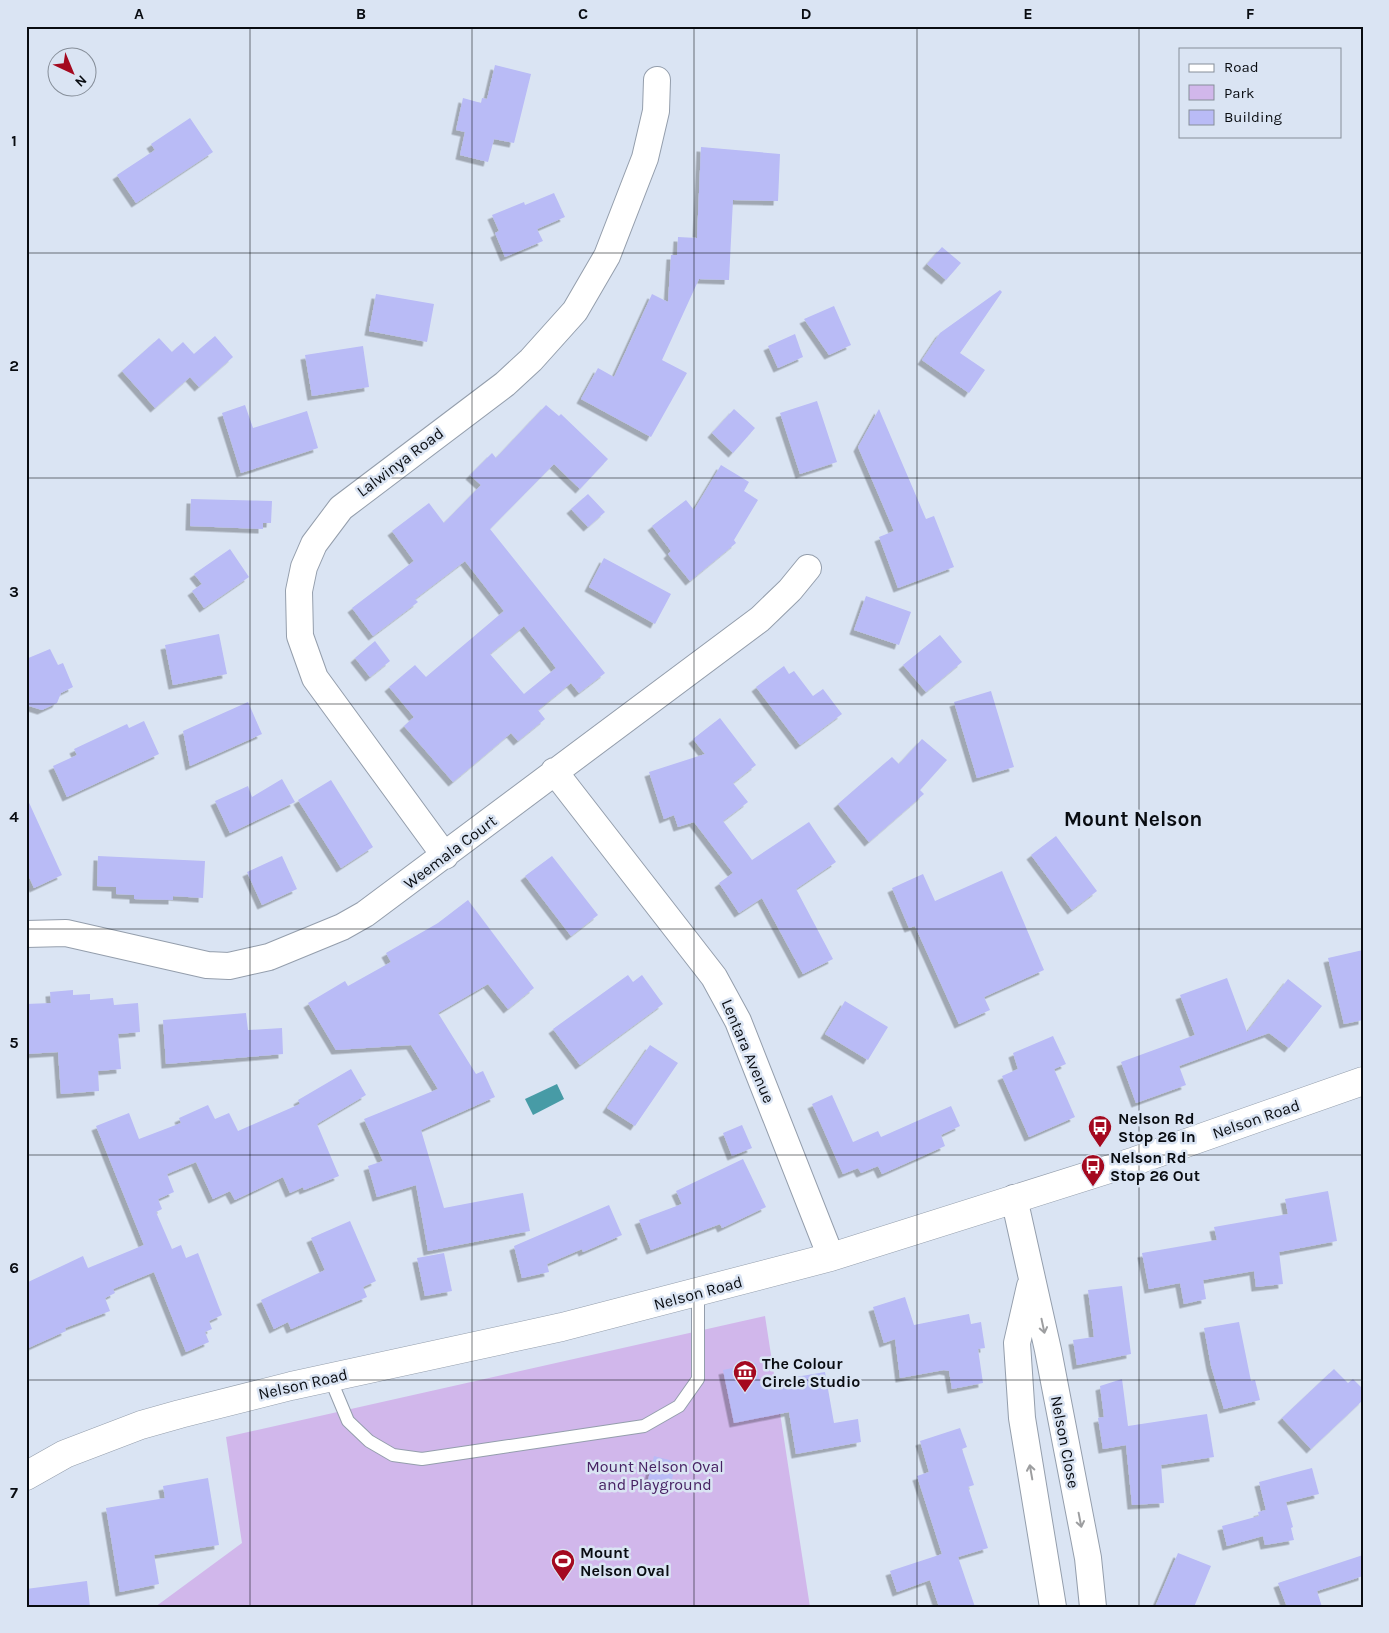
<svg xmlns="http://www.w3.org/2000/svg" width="1389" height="1633" font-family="Karla,sans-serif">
<defs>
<filter id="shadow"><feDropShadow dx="-4.5" dy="4.5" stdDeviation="0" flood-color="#0004"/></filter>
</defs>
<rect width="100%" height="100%" fill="#dae4f3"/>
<path fill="#d1b7eb" d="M 765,1316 L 810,1607 L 155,1607 L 242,1543 L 226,1437 Z"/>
<path fill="#479ba6" d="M 557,1084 L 564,1099 L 533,1115 L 525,1099 Z"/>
<path fill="#b9bbf6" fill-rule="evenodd" filter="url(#shadow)" d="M 495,65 L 531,74 L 514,143 L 494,139 L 488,162 L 460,155 L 465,132 L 456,130 L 463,98 L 481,103 L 482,98 L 487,99 Z
M 190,118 L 213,152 L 136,203 L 117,175 L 155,150 L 151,144 Z
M 701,147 L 780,154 L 778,201 L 733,200 L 729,280 L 699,279 L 662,360 L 687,373 L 651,437 L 581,399 L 598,368 L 614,377 L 652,294 L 668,302 L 671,255 L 677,255 L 678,237 L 697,238 Z
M 554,193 L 565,217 L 537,229 L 543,241 L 505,257 L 495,233 L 499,231 L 492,215 L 524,202 L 525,205 Z
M 942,247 L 961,263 L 946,280 L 927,264 Z
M 1000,290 L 1002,292 L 960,353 L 985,370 L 969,393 L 922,360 L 940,333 Z
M 376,294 L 434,304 L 427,342 L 369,331 Z
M 834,306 L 851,345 L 829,355 L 804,319 Z
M 795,334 L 803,357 L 778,368 L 768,346 Z
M 215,336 L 233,357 L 199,387 L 190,377 L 155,408 L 122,371 L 159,338 L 172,352 L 183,342 L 194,354 Z
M 363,346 L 369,387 L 312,396 L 305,355 Z
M 817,401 L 837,462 L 800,474 L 780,413 Z
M 245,405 L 253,428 L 307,411 L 318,448 L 241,473 L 222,413 Z
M 546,405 L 559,416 L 561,414 L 608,459 L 580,489 L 554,464 L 490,529 L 605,673 L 579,693 L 571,683 L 538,710 L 545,719 L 518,741 L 511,733 L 453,782 L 404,726 L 414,717 L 389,687 L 415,665 L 426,677 L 504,611 L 465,561 L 415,599 L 418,602 L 373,636 L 352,608 L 414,561 L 392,531 L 429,503 L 444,523 L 481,485 L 470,475 L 492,453 L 496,458 ZM 524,626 L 556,668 L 524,694 L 490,654 Z
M 734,409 L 755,428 L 733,453 L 712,433 Z
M 879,409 L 926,519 L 934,516 L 954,567 L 898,588 L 879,537 L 894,531 L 858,447 Z
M 721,465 L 749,482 L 744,491 L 758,500 L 734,540 L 736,543 L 690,581 L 668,554 L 671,551 L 652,526 L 686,500 L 694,510 Z
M 588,494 L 605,512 L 588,527 L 571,509 Z
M 191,499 L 272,501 L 271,523 L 263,523 L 263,529 L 190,526 Z
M 230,549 L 249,577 L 204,608 L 192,591 L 202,584 L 194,574 Z
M 604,558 L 671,594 L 655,624 L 589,587 Z
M 866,596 L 911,612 L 899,645 L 854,630 Z
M 219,634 L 227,674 L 173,685 L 165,645 Z
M 940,635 L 962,662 L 926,692 L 903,665 Z
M 375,641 L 390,661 L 370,677 L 355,658 Z
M 50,649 L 58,665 L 63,663 L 73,687 L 61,693 L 57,703 L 42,710 L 26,705 L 26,659 Z
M 784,666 L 789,674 L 794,671 L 813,696 L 823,689 L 842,714 L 800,745 L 756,687 Z
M 991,691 L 1014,767 L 977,778 L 954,702 Z
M 248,702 L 262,734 L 190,766 L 183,731 Z
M 720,718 L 756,765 L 733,783 L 748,802 L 723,821 L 752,860 L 809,822 L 836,862 L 796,889 L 833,959 L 803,974 L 762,898 L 739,913 L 719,883 L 733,873 L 694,822 L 678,827 L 674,815 L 664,819 L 649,772 L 705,754 L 693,739 Z
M 144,721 L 159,754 L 67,797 L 53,766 L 77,755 L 74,749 L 127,724 L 129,728 Z
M 922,739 L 947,760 L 920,790 L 924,794 L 869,842 L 838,804 L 892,757 L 899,764 Z
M 282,779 L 295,802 L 230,833 L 215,801 L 248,786 L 252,797 Z
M 331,780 L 373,847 L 341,868 L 298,800 Z
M 26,796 L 62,875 L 34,888 L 26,870 Z
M 1056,836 L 1097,891 L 1072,910 L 1031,855 Z
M 98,856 L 205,861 L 203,898 L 173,896 L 173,900 L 134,899 L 134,895 L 116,894 L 116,887 L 97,886 Z
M 282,856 L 297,889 L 262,905 L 247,872 Z
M 552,856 L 598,915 L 571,936 L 525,876 Z
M 1002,871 L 1044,970 L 984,997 L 990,1010 L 959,1024 L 915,926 L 909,928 L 892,888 L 923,874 L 935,901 Z
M 468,900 L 534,988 L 508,1009 L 488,984 L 438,1013 L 476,1074 L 483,1071 L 495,1097 L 421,1130 L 444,1208 L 523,1193 L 530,1231 L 428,1251 L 416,1185 L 377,1197 L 368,1166 L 383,1161 L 364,1119 L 438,1089 L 411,1045 L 336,1050 L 308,1003 L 345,981 L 348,986 L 391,962 L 386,953 L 438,923 Z
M 1363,950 L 1363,1020 L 1344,1024 L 1328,958 Z
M 628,975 L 633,982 L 642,975 L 663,1004 L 580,1065 L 553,1029 Z
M 1227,978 L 1247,1032 L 1288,979 L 1322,1006 L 1289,1048 L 1269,1033 L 1179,1066 L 1186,1085 L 1136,1103 L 1121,1062 L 1195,1035 L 1180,995 Z
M 73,990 L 73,995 L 90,994 L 90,1000 L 113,998 L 114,1005 L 138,1003 L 140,1032 L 118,1034 L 121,1069 L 98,1071 L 99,1091 L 61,1094 L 58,1052 L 26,1054 L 26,1004 L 51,1003 L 50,992 Z
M 845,1001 L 888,1027 L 868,1060 L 825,1034 Z
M 246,1013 L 248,1030 L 282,1028 L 283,1054 L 166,1064 L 163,1020 Z
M 1053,1036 L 1066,1064 L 1054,1069 L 1075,1117 L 1029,1137 L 1002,1076 L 1018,1069 L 1013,1053 Z
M 650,1045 L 678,1063 L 635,1126 L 607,1108 Z
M 351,1069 L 366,1095 L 317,1124 L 339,1176 L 304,1190 L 303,1187 L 290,1193 L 283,1177 L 235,1200 L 230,1191 L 213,1199 L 196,1162 L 167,1174 L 174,1192 L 158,1199 L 162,1209 L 156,1212 L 172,1249 L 181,1245 L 186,1258 L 198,1253 L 222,1315 L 209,1321 L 212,1329 L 205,1332 L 209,1342 L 186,1352 L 154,1272 L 113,1289 L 115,1293 L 105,1298 L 110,1311 L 65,1328 L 66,1331 L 26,1349 L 26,1283 L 83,1256 L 88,1268 L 144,1245 L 96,1126 L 129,1113 L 139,1139 L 181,1123 L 179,1118 L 208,1105 L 215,1119 L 229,1113 L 238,1131 L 300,1104 L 298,1100 Z
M 832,1095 L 853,1142 L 878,1131 L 881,1137 L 951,1106 L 960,1126 L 941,1135 L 945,1146 L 882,1174 L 878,1166 L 861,1173 L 858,1168 L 843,1174 L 812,1104 Z
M 742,1125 L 752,1148 L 732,1156 L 723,1133 Z
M 743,1159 L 766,1207 L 722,1228 L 720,1224 L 651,1250 L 639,1220 L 682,1204 L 676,1191 Z
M 1328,1191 L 1337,1241 L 1279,1252 L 1283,1284 L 1256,1287 L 1254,1271 L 1203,1280 L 1206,1299 L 1184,1304 L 1180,1283 L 1149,1289 L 1142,1253 L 1217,1240 L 1214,1227 L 1288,1214 L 1285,1199 Z
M 609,1205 L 622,1235 L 583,1252 L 582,1249 L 547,1264 L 549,1272 L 522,1278 L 514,1246 Z
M 350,1221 L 376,1281 L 363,1287 L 367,1297 L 291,1329 L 288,1322 L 274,1329 L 261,1300 L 325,1270 L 311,1238 Z
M 444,1253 L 452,1291 L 425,1296 L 417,1258 Z
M 1122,1286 L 1131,1354 L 1077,1365 L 1073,1340 L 1094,1337 L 1088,1290 Z
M 905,1297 L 914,1325 L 969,1314 L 971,1324 L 981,1322 L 985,1348 L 978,1349 L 983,1383 L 952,1389 L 949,1371 L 944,1370 L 900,1378 L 895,1339 L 884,1343 L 873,1307 Z
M 1239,1322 L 1251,1381 L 1255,1380 L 1260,1400 L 1224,1409 L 1211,1366 L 1204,1328 Z
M 756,1363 L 760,1383 L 825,1372 L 834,1423 L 858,1419 L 861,1442 L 796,1454 L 789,1412 L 734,1423 L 723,1370 Z
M 1334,1369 L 1348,1383 L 1353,1379 L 1363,1389 L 1363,1400 L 1311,1449 L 1282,1418 Z
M 1122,1379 L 1128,1426 L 1207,1414 L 1214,1457 L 1161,1465 L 1164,1503 L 1132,1505 L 1126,1445 L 1103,1449 L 1098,1418 L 1104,1417 L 1100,1386 Z
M 960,1428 L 967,1447 L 962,1449 L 974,1485 L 968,1487 L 988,1548 L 958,1557 L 975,1607 L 939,1607 L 930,1580 L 897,1592 L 890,1571 L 942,1554 L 917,1476 L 929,1472 L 920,1441 Z
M 654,1456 L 677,1462 L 670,1486 L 648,1480 Z
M 1312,1468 L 1319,1494 L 1286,1502 L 1293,1527 L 1291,1528 L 1294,1540 L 1265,1545 L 1263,1536 L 1227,1546 L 1222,1526 L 1259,1516 L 1258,1512 L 1266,1510 L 1259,1482 Z
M 208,1478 L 219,1545 L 154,1555 L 159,1584 L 120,1592 L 106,1508 L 165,1498 L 163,1486 Z
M 1178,1553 L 1211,1566 L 1194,1607 L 1155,1607 Z
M 1363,1555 L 1363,1576 L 1317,1591 L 1322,1607 L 1287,1607 L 1278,1583 Z
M 87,1581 L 90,1607 L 26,1607 L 26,1589 Z"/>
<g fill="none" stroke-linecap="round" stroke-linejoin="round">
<g stroke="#949eac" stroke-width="14">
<path id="lane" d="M 330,1378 L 348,1421 L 369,1441 L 393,1455 L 422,1459 L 644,1426 L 679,1406 L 698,1379 L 698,1293"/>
</g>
<g stroke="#949eac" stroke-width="28">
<path id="street" d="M 554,771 L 714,977 L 738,1021 L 831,1257
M 445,856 L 315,678 L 300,636 L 299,591 L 304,567 L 314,544 L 341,508 L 505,384 L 531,360 L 575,311 L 607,256 L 645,158 L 656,111 L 657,80
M 26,934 L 66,933 L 207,965 L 229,966 L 269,957 L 342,927 L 365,914 L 760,619 L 790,590 L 808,568
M 1014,1198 L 1048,1350 L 1088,1558 L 1093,1607
M 1030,1286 L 1017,1343 L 1022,1418 L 1053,1607"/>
</g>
<g stroke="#949eac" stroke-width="29">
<path id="secondary" d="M 26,1476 L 65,1454 L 141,1425 L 180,1414 L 291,1386 L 562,1327 L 831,1257 L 1135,1161 L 1363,1081"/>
</g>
<use href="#lane" stroke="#fff" stroke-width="12"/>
<use href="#street" stroke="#fff" stroke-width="26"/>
<use href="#secondary" stroke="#fff" stroke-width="28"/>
</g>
<defs><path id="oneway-shaft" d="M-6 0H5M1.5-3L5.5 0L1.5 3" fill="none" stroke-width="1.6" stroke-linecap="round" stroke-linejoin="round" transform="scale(1.25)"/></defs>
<g stroke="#9d9ea0">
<use href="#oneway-shaft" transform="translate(1043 1326) rotate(78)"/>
<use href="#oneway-shaft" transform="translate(1031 1472) rotate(-100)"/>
<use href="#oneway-shaft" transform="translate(1080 1520) rotate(79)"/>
</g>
<path fill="none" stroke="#090c11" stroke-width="1" stroke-opacity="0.55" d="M 250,26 L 250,1607M 472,26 L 472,1607M 694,26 L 694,1607M 917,26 L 917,1607M 1139,26 L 1139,1607M 26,253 L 1363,253M 26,478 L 1363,478M 26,704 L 1363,704M 26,929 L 1363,929M 26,1155 L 1363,1155M 26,1380 L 1363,1380"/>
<defs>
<g id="bus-pin" transform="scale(1.25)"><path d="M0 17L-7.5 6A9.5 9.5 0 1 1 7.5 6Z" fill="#a4091f" stroke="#dae4f3"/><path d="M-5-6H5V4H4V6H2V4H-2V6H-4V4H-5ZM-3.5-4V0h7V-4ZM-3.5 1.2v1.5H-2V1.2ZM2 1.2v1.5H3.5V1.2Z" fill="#fff"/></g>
<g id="museum-pin" transform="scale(1.25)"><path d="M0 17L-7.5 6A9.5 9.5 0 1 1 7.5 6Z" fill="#a4091f" stroke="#dae4f3"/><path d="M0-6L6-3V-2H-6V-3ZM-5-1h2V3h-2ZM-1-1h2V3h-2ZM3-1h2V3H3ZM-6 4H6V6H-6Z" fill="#fff"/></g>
<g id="stadium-pin" transform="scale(1.25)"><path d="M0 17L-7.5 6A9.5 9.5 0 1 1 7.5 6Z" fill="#a4091f" stroke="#dae4f3"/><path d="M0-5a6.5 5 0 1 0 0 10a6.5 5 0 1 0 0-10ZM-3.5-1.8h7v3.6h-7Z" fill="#fff"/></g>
</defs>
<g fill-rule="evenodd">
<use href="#bus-pin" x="1100" y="1127"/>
<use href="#bus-pin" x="1093" y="1166"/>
<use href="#museum-pin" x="745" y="1372"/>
<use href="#stadium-pin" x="563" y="1561"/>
</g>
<g text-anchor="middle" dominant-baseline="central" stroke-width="5" stroke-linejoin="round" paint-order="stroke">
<g font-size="16" fill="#090c11" stroke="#dae4f3">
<text transform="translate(400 462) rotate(-37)">Lalwinya Road</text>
<text transform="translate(450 852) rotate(-37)">Weemala Court</text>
<text transform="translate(748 1051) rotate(67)">Lentara Avenue</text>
<text transform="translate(1256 1119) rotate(-19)">Nelson Road</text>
<text transform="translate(698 1293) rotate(-15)">Nelson Road</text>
<text transform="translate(303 1384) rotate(-13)">Nelson Road</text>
<text transform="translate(1065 1442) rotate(79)">Nelson Close</text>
</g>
<g font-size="16" font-weight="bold" fill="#090c11" stroke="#dae4f3" text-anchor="start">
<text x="1118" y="1118">Nelson Rd<tspan x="1118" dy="18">Stop 26 In</tspan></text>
<text x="1110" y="1157">Nelson Rd<tspan x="1110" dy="18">Stop 26 Out</tspan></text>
<text x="762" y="1363">The Colour<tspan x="762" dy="18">Circle Studio</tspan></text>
<text x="580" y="1552">Mount<tspan x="580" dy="18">Nelson Oval</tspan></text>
</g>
<g font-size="16" fill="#472263" stroke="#dae4f3">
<text x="655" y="1466">Mount Nelson Oval<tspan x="655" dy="18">and Playground</tspan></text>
</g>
<g font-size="21" font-weight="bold" fill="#090c11" stroke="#dae4f3">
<text x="1133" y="819">Mount Nelson</text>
</g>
</g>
<rect width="1389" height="1633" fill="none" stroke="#dae4f3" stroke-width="55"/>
<rect x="1179" y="48" width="162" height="90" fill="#dae4f3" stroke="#868e99"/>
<rect x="1189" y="64" width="25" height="8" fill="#ffffff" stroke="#868e99"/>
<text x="1224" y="72" font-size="15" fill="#090c11">Road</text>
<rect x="1189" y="85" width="25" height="15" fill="#d1b7eb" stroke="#868e99"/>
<text x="1224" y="98" font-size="15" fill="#090c11">Park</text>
<rect x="1189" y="110" width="25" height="15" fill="#b9bbf6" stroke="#868e99"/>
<text x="1224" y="122" font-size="15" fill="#090c11">Building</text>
<g transform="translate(72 72) rotate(136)"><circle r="24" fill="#dae4f3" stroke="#868e99"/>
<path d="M0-4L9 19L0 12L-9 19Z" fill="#a4091f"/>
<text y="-8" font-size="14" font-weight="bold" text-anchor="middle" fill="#090c11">N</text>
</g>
<rect x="28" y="28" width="1334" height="1578" fill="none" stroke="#090c11" stroke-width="2"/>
<g font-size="16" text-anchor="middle" font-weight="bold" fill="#090c11">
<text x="139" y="19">A</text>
<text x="361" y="19">B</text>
<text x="583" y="19">C</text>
<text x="806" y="19">D</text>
<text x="1028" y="19">E</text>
<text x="1250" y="19">F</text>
<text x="14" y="146">1</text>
<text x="14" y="371">2</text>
<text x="14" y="597">3</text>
<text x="14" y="822">4</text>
<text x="14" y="1048">5</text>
<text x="14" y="1273">6</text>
<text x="14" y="1498">7</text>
</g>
</svg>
